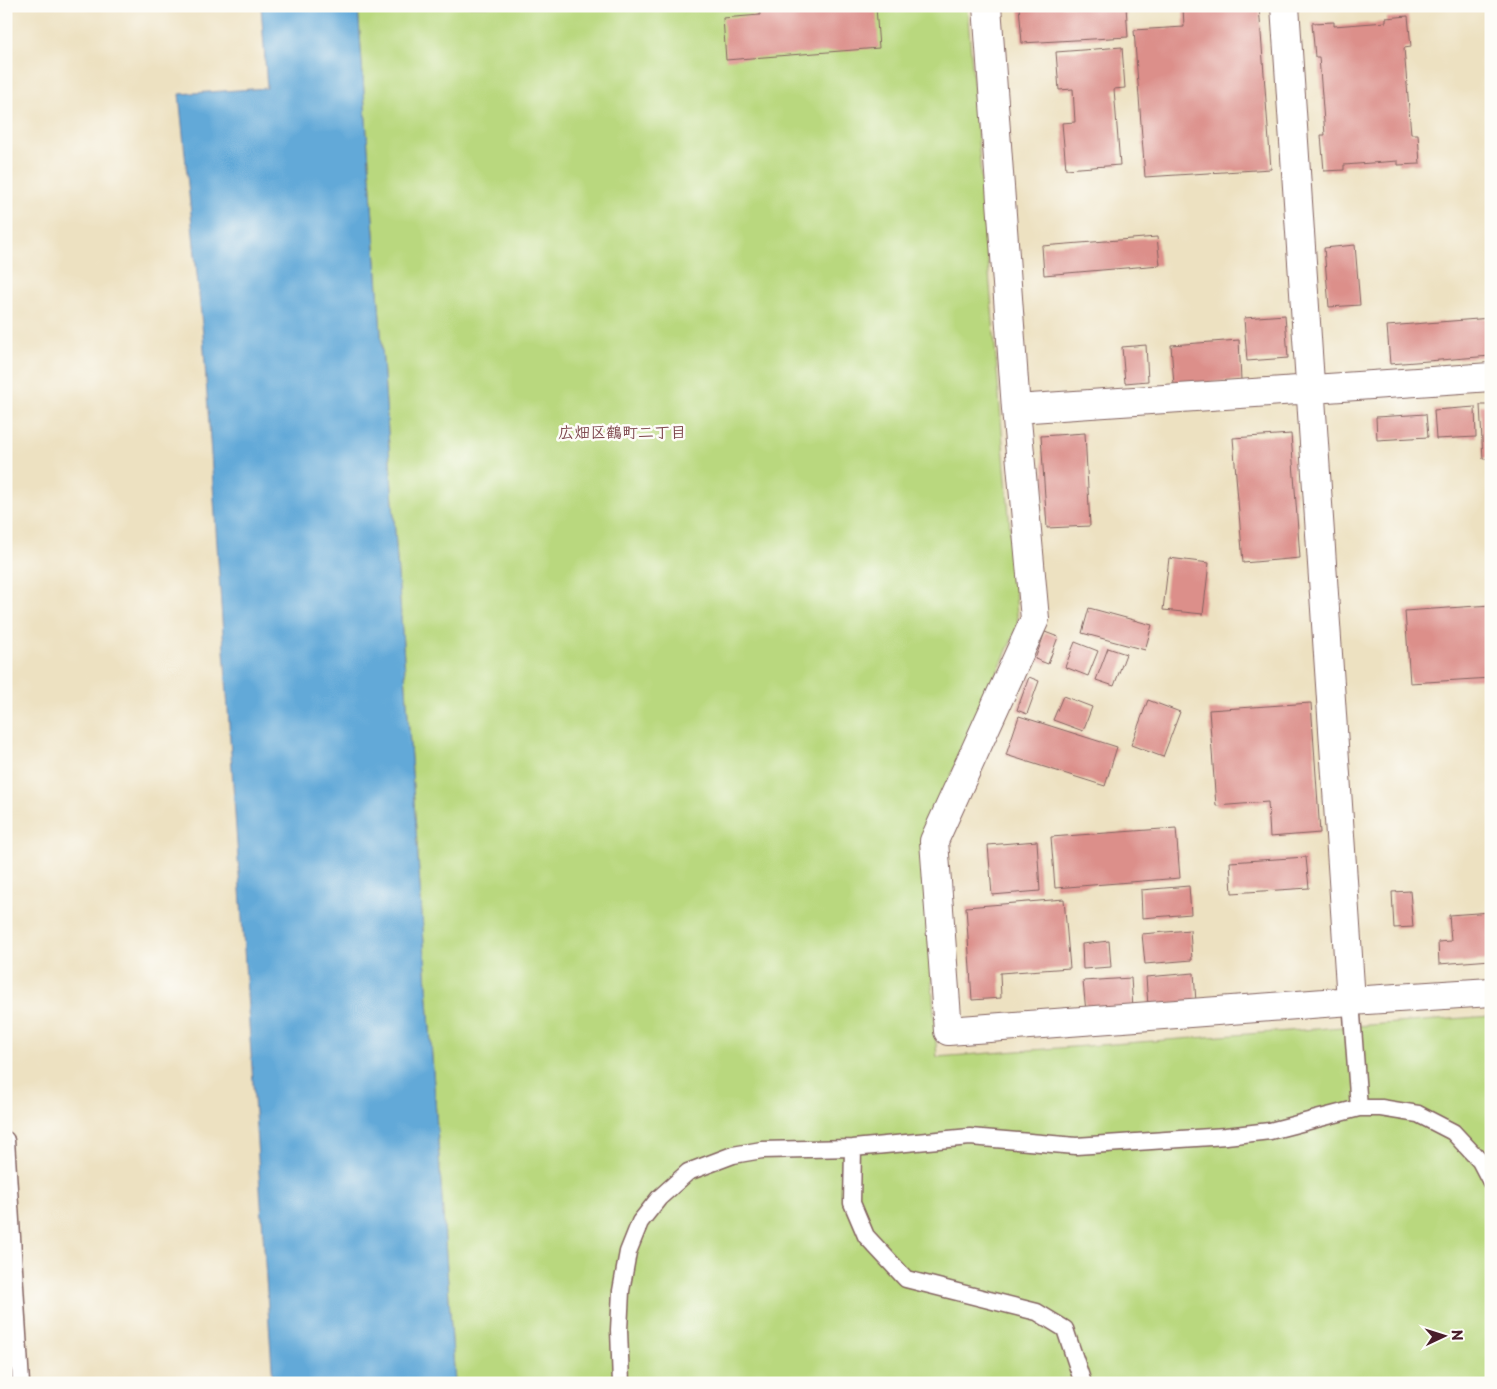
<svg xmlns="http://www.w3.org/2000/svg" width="1497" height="1389" font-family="'Playpen Sans','Klee One',sans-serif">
<rect width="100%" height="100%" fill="#fdfcf7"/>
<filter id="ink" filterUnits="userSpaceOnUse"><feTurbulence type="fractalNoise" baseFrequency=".02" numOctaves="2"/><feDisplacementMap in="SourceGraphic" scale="10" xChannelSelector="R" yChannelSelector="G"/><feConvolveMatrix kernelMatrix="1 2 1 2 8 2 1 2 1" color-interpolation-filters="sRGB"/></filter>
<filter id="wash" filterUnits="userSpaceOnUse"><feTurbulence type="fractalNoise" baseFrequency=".0096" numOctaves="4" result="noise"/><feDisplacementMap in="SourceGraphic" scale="20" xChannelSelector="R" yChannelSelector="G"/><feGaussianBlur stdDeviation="1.12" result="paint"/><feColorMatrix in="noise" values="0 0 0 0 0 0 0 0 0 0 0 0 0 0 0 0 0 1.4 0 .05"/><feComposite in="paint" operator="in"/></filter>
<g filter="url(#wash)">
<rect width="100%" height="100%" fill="#ede1c1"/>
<path fill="#b9d87e" stroke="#827c54" d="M 358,6 L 967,6 L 1018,626 L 922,839 L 937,1057 L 1491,1016 L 1491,1383 L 455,1383 Z"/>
<path fill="#62a9d8" stroke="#566482" d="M 261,6 L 358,6 L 455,1383 L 273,1383 L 203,335 L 179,94 L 267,88 Z"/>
<g id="blocks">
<path fill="#dc8f8a" d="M 759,6 L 809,6 L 810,11 L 876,7 L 879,48 L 726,60 L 723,18 L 760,15 Z
M 1019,6 L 1126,6 L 1128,37 L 1022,43 Z
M 1183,6 L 1259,6 L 1271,169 L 1145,177 L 1134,30 L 1184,27 Z
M 1408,16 L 1411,47 L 1404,48 L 1411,134 L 1418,134 L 1420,164 L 1398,165 L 1398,161 L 1344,165 L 1344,170 L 1324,171 L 1321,135 L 1325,135 L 1319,57 L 1315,57 L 1312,23 L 1334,22 L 1334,26 L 1386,22 L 1386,18 Z
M 1122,47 L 1125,88 L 1114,89 L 1120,165 L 1066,169 L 1062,123 L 1075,122 L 1073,89 L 1059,90 L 1056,52 Z
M 1157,237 L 1160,265 L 1044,275 L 1042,246 Z
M 1355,245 L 1360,305 L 1329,307 L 1324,248 Z
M 1285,315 L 1288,358 L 1247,361 L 1244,318 Z
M 1491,318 L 1491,356 L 1390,364 L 1387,326 Z
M 1239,340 L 1241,380 L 1174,385 L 1171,345 Z
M 1146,345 L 1148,381 L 1125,383 L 1122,347 Z
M 1480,405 L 1491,405 L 1491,458 L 1483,459 Z
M 1475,407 L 1476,437 L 1436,439 L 1434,410 Z
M 1426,414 L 1428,437 L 1377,440 L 1376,417 Z
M 1085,433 L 1090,526 L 1047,528 L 1041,436 Z
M 1291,434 L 1300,558 L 1243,563 L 1233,438 Z
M 1169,558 L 1209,563 L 1203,614 L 1163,610 Z
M 1491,605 L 1491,678 L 1410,683 L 1405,611 Z
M 1089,608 L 1152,625 L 1145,650 L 1082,633 Z
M 1045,632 L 1058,637 L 1048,664 L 1035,659 Z
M 1075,642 L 1098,651 L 1088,676 L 1065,667 Z
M 1108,648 L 1126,654 L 1114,686 L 1096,680 Z
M 1029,677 L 1039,681 L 1027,714 L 1017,710 Z
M 1063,696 L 1092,707 L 1083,731 L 1053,720 Z
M 1148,700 L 1180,712 L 1163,757 L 1131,745 Z
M 1311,703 L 1320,833 L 1270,837 L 1268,802 L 1216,806 L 1209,710 Z
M 1019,716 L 1117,747 L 1105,786 L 1006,755 Z
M 1176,828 L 1180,878 L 1055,888 L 1051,837 Z
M 1037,841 L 1040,891 L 992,895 L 988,845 Z
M 1306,857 L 1309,888 L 1232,893 L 1230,862 Z
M 1189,886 L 1191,914 L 1142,918 L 1141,890 Z
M 1410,891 L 1413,927 L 1394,928 L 1392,892 Z
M 1064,899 L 1070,968 L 1000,973 L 1001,998 L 972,1000 L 966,907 Z
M 1491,912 L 1491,960 L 1439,964 L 1438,942 L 1451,941 L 1449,915 Z
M 1190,930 L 1192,960 L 1145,964 L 1142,934 Z
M 1109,941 L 1111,967 L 1083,969 L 1082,944 Z
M 1194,973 L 1196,1002 L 1148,1006 L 1146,977 Z
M 1131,978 L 1133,1008 L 1086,1012 L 1083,981 Z"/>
</g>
</g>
<g filter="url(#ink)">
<use href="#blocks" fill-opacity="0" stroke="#836360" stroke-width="1"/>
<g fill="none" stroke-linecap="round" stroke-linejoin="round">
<g stroke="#836360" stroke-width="19">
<path id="lane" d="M 1351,1001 L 1359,1108
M 6,1140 L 21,1383
M 853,1148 L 852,1203 L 866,1236 L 906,1279 L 1037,1312 L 1065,1329 L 1083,1383
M 621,1383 L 619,1330 L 621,1291 L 628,1252 L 640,1222 L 659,1198 L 688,1172 L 733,1155 L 762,1150 L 853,1148 L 970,1137 L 1076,1146 L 1226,1136 L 1270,1131 L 1359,1108 L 1381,1108 L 1418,1114 L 1453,1132 L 1480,1161 L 1491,1182"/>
</g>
<g stroke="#836360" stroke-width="30">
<path id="street" d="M 987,6 L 1016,409 L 1035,619 L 934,841 L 948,1031 L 1351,1001 L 1491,992
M 1285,6 L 1351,1001
M 1016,409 L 1491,377"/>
</g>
<use href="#lane" stroke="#fff" stroke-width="16"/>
<use href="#street" stroke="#fff" stroke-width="28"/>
</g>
</g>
<g text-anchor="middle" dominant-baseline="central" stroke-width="5" stroke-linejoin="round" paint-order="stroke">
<g font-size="16" font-weight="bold" fill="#7d464c" stroke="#fdfcf7">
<text x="622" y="431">広畑区鶴町二丁目</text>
</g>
</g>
<rect width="1497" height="1389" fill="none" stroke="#fdfcf7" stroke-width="25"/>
<g transform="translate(1444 1336) rotate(86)" stroke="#fdfcf7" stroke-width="4" paint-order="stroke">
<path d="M0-4L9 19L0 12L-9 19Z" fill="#4a1f2b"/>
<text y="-8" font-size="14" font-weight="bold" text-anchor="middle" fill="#4a1f2b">N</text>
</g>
</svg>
